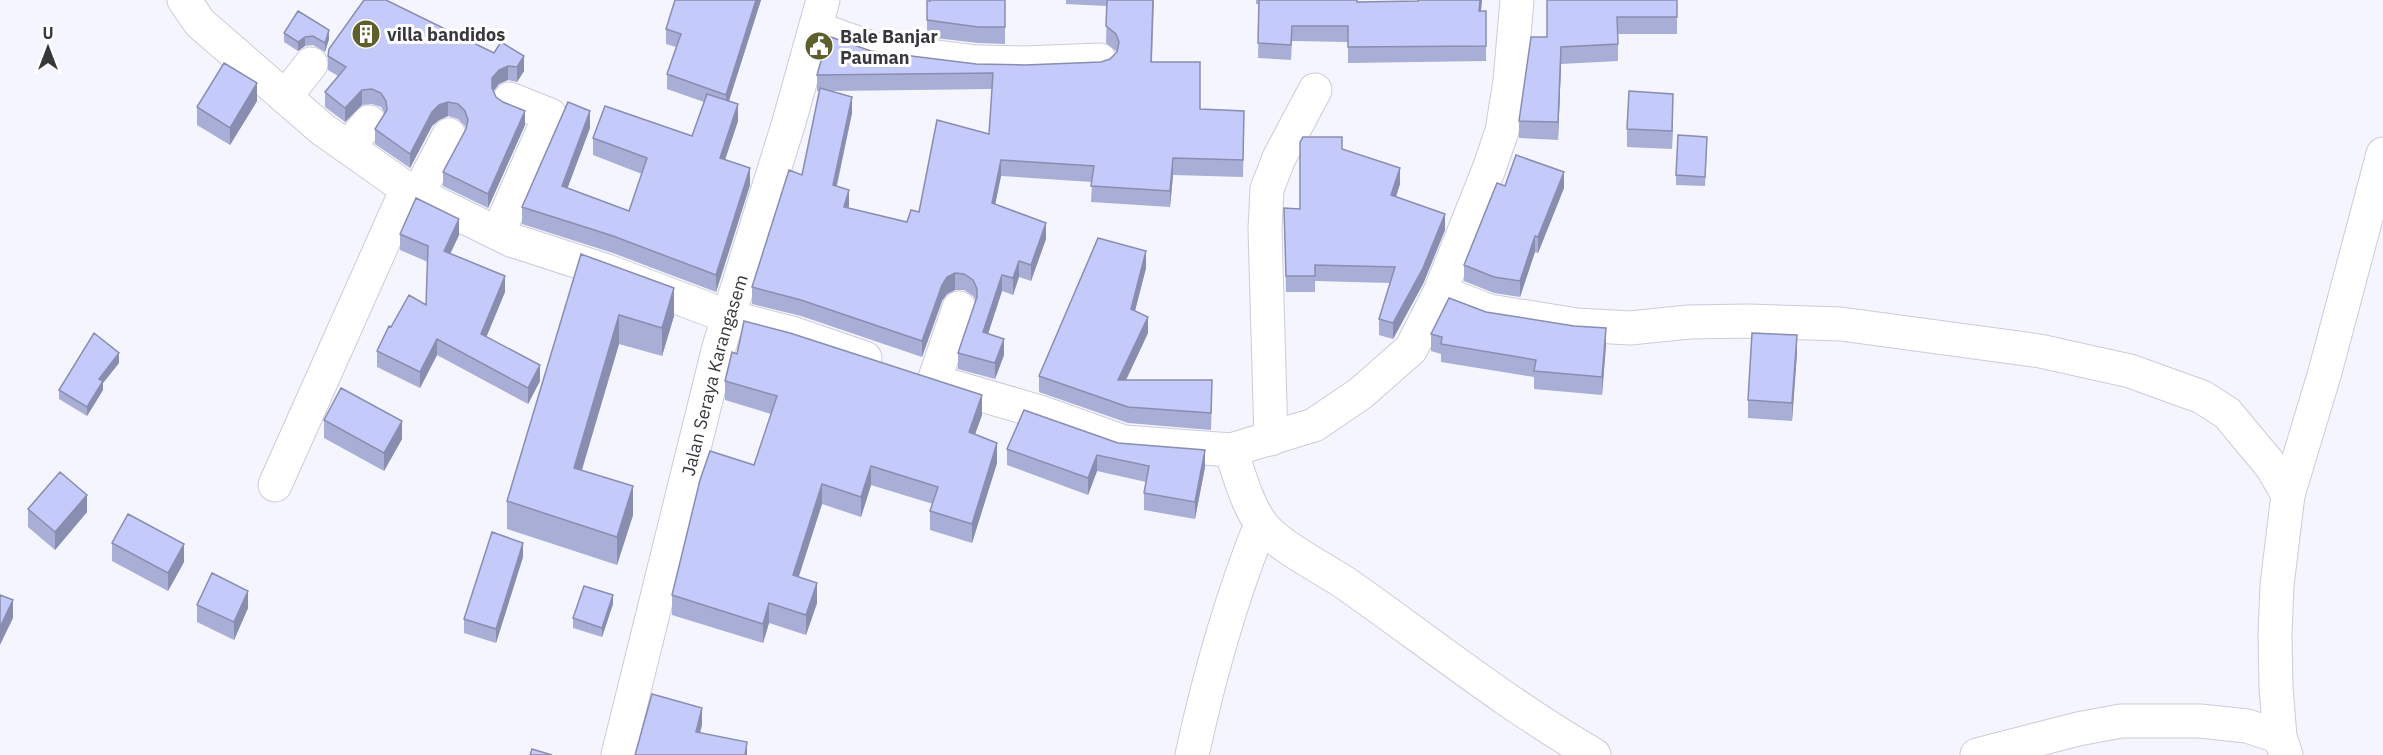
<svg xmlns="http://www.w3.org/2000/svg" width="2383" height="755" font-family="'IBM Plex Sans',sans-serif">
<rect width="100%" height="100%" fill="#f4f5ff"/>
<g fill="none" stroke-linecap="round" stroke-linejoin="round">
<g stroke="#cbccd8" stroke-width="35">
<g id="minor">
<path d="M 184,0 L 200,23 L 322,129 L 407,189 L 511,240 L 607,271 L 729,317 L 795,334 L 865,358"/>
<path d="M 816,28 L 874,49 L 977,62 L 1024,63 L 1100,60"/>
<path d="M 285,97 L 311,64"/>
<path d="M 348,147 L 369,122"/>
<path d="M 418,194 L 449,135"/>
<path d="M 498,233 L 550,115 L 510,99"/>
<path d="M 1440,292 L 1489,311 L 1577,325 L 1630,328 L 1689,322 L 1749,321 L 1841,324 L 2040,351 L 2130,371 L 2202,397 L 2227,413 L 2272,467 L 2288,495"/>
<path d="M 934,381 L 959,308"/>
<path d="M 937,382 L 1040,412 L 1124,442 L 1231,450 L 1314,425 L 1361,393 L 1411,349 L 1440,292 L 1489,169 L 1502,131 L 1510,81 L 1517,0"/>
<path d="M 1271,439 L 1265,229 L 1267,189 L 1279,158 L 1315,90"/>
<path d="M 1231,450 C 1239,474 1246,501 1260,522 C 1274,544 1323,568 1345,583 C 1428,641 1506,704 1594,755"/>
<path d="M 275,485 L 407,189"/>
<path id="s1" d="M 618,755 L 719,347 L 789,122 L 823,0"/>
<path d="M 1192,755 C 1209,677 1231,598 1261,524"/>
<path d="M 1977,755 L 2078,729 L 2121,721 L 2200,721 L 2247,726 L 2280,737"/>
<path d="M 2286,755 L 2280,737 L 2276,687 L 2275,633 L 2277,585 L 2288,495 L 2325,372 L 2383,154"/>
</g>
</g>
<use href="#minor" stroke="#fff" stroke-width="33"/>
</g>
<path fill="#a9aed7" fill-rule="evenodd" d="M 364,0 L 524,71 L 517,82 L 508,80 L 499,84 L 493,92 L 496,97 L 525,125 L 488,208 L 443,186 L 443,172 L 466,128 L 465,126 L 458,119 L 448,116 L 439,120 L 432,126 L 410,168 L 375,144 L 375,129 L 385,114 L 381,107 L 372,104 L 362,105 L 345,122 L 325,107 L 325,92 L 338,76 L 328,70 L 328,56 Z
M 675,0 L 761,0 L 729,101 L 738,121 L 725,159 L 750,185 L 716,292 L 613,253 L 522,224 L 522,207 L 590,128 L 567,188 L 629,211 L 642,174 L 593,155 L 593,138 L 692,136 L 704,102 L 667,89 L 667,74 L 676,47 L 666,44 L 666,29 Z
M 1005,0 L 1005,44 L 978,43 L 927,37 L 927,1 Z
M 1066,0 L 1154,0 L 1152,62 L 1200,109 L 1244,127 L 1243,177 L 1173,175 L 1170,207 L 1091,202 L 1092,182 L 1001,176 L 995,204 L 1046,239 L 1031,281 L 1019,277 L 1013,295 L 1002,291 L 988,334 L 1004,355 L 995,379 L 958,369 L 958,353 L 976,301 L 973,296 L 964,290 L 955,290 L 947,294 L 942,301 L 922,357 L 801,316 L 752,304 L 752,287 L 802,175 L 820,91 L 817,91 L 817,75 L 871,51 L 976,64 L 1025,65 L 1101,62 L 1110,59 L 1117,52 L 1116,51 L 1106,43 L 1107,6 L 1066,4 ZM 992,89 L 989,134 L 919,212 L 907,222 L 848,208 L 849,206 L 837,186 L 852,113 L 830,91 Z
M 1256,0 L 1357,0 L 1357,2 L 1418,1 L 1418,0 L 1482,0 L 1481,11 L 1486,11 L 1486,61 L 1348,63 L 1348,42 L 1292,41 L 1291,60 L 1258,58 L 1259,4 L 1256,4 Z
M 1677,0 L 1677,34 L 1618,34 L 1618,61 L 1561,64 L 1558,140 L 1519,138 L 1519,121 L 1547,37 Z
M 298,11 L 329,39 L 325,52 L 313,45 L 305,46 L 298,51 L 284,42 L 284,33 Z
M 257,101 L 230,145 L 197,125 L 197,107 Z
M 1673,111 L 1672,149 L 1627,147 L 1627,129 Z
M 1707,146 L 1705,186 L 1676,185 L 1676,175 Z
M 1342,149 L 1400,184 L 1396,197 L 1445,230 L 1423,284 L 1393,339 L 1379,335 L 1379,319 L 1391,283 L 1315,281 L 1315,292 L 1286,292 L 1284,208 L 1300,209 Z
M 1505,186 L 1564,188 L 1538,253 L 1535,252 L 1520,297 L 1494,293 L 1464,281 L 1464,265 Z
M 400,234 L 459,235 L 450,254 L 505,292 L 486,337 L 540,381 L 528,404 L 437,355 L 420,388 L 377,367 L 377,351 L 391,327 L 426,305 L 428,262 L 400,250 Z
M 581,254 L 674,316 L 662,356 L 619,344 L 582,470 L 633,515 L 617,565 L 507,529 L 507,501 Z
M 1146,268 L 1135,311 L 1148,333 L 1126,380 L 1212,397 L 1211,430 L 1128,423 L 1039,392 L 1039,376 Z
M 1486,312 L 1606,345 L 1602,395 L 1534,389 L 1534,377 L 1441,362 L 1441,354 L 1431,351 L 1431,334 Z
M 1797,353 L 1792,421 L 1748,418 L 1748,400 Z
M 119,363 L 103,383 L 103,390 L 87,416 L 59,399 L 59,390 Z
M 725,381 L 982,415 L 975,434 L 997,463 L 972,543 L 930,530 L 930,511 L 933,504 L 871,485 L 861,517 L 822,504 L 798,577 L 817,603 L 806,635 L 769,623 L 763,643 L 672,615 L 672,595 L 754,465 L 771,414 L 725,400 Z
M 324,420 L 402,439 L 384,471 L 324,438 Z
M 1118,443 L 1205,467 L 1195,519 L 1144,510 L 1144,493 L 1146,482 L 1097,471 L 1088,495 L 1007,465 L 1007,449 Z
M 28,509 L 87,512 L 55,550 L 28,527 Z
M 112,543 L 184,562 L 168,591 L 112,561 Z
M 523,557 L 496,643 L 464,633 L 464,619 Z
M 613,604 L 602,637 L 573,628 L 573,618 Z
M 197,605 L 248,608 L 234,640 L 197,622 Z"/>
<path fill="#898daf" d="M 756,0 L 761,0 L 726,110 L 726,95 Z
M 1480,0 L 1482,0 L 1479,27 L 1479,11 Z
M 329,30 L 329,39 L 325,52 L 325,43 Z
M 305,37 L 305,46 L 298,51 L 298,42 Z
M 1561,47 L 1561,64 L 1558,140 L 1558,122 Z
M 524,56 L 524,71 L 517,82 L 517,67 Z
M 508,66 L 508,80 L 499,84 L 492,93 L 492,78 L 499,70 Z
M 257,83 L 257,101 L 230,145 L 230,128 Z
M 362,90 L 362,105 L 345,122 L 345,108 Z
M 1673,94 L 1673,111 L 1672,149 L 1672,131 Z
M 852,97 L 852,113 L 833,201 L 833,185 Z
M 448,102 L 448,116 L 439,120 L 432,126 L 410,168 L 410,154 L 432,112 L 439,105 Z
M 738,104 L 738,121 L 720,175 L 720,158 Z
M 525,111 L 525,125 L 488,208 L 488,194 Z
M 590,111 L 590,128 L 562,203 L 562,186 Z
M 1173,158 L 1173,175 L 1170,207 L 1170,191 Z
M 1001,160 L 1001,176 L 992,220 L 992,203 Z
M 750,168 L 750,185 L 716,292 L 716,275 Z
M 1400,168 L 1400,184 L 1391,211 L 1391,195 Z
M 1564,172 L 1564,188 L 1538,253 L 1538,237 Z
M 849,190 L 849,206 L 844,223 L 844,207 Z
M 1445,214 L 1445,230 L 1423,284 L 1393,339 L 1393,323 Z
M 459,219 L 459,235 L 444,267 L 444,251 Z
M 1046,223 L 1046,239 L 1031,281 L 1031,265 Z
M 1535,236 L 1535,252 L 1520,297 L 1520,281 Z
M 1146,251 L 1146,268 L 1131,326 L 1131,309 Z
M 1019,261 L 1019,277 L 1013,295 L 1013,278 Z
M 955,273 L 955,290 L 947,294 L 942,301 L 922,357 L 922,341 L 942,285 L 947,277 Z
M 1002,275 L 1002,291 L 983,349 L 983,332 Z
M 505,276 L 505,292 L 481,350 L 481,334 Z
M 674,288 L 674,316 L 662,356 L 662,328 Z
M 619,315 L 619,344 L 574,496 L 574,468 Z
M 1148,317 L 1148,333 L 1118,397 L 1118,380 Z
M 1606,328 L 1606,345 L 1602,395 L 1602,377 Z
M 1797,335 L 1797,353 L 1792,421 L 1792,403 Z
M 437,339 L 437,355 L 420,388 L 420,372 Z
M 1004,339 L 1004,355 L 995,379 L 995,363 Z
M 119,353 L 119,363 L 103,383 L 103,390 L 87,416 L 87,407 L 99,379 Z
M 540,365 L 540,381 L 528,404 L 528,388 Z
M 982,395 L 982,415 L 969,451 L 969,432 Z
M 402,421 L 402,439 L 384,471 L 384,453 Z
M 997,443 L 997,463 L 972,543 L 972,524 Z
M 1205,450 L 1205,467 L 1195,519 L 1195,502 Z
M 1097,455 L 1097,471 L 1088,495 L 1088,478 Z
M 871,466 L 871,485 L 861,517 L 861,497 Z
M 822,484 L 822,504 L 793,595 L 793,575 Z
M 633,486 L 633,515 L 617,565 L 617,537 Z
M 87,495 L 87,512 L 55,550 L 55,532 Z
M 523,543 L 523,557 L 496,643 L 496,629 Z
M 184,544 L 184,562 L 168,591 L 168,573 Z
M 817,583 L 817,603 L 806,635 L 806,615 Z
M 248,591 L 248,608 L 234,640 L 234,622 Z
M 613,595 L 613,604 L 602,637 L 602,628 Z
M 13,600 L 13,618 L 0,645 L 0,627 Z
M 769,603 L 769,623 L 763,643 L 763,624 Z
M 702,708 L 702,725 L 696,749 L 696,732 Z
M 747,742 L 747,755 L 745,755 Z"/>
<path fill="#c4cafa" stroke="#898daf" stroke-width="1.5" d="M 364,0 L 386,0 L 494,53 L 501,42 L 524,56 L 517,67 L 508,66 L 499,70 L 492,78 L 492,88 L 496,97 L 503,102 L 525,111 L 488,194 L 443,172 L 466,129 L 468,120 L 465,111 L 458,104 L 448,102 L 439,105 L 432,112 L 410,154 L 375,129 L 387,110 L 386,101 L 381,93 L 372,89 L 362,90 L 345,108 L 325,92 L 346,67 L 328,56 L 329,49 Z
M 675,0 L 756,0 L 726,95 L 667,74 L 681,34 L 666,29 Z
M 930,0 L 1005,0 L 1005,27 L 978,27 L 927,20 L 927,1 L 930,1 Z
M 1107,0 L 1153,0 L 1151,62 L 1200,62 L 1200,109 L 1244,111 L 1243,160 L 1173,158 L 1170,191 L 1091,186 L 1094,166 L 1001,160 L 992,203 L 1046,223 L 1031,265 L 1019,261 L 1013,278 L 1002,275 L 983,332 L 1004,339 L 995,363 L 958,353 L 977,297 L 977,289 L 973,280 L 964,274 L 955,273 L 947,277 L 942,285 L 922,341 L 801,300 L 752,287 L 789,170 L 802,175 L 820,88 L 852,97 L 833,185 L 849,190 L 844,207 L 907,222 L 911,210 L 919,212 L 937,120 L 989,134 L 993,73 L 817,75 L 828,36 L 871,51 L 976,64 L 1025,65 L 1101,62 L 1110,59 L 1117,52 L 1119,42 L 1116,34 L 1106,26 Z
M 1259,0 L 1357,0 L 1357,2 L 1418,1 L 1418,0 L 1480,0 L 1479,11 L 1486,11 L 1486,46 L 1348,47 L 1348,26 L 1292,26 L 1291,45 L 1258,43 Z
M 1547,0 L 1677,0 L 1677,17 L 1617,17 L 1618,44 L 1561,47 L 1558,122 L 1519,121 L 1531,37 L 1547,37 Z
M 298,11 L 329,30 L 325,43 L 313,36 L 305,37 L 298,42 L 284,33 Z
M 224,63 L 257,83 L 230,128 L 197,107 Z
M 1629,91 L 1673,94 L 1672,131 L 1627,129 Z
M 707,94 L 738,104 L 720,158 L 750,168 L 716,275 L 613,236 L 522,207 L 568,102 L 590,111 L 562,186 L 629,211 L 647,158 L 593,138 L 605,106 L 692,136 Z
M 1678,135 L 1707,137 L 1705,177 L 1676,175 Z
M 1303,137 L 1342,137 L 1342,149 L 1400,168 L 1391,195 L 1445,214 L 1423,268 L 1393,323 L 1379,319 L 1395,267 L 1315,265 L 1315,276 L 1286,276 L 1284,208 L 1300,209 L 1300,142 Z
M 1516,155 L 1564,172 L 1538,237 L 1535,236 L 1520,281 L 1494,277 L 1464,265 L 1497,183 L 1505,186 Z
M 416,198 L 459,219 L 444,251 L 505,276 L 481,334 L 540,365 L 528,388 L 437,339 L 420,372 L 377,351 L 389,326 L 391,327 L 409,295 L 426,305 L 428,246 L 400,234 Z
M 1098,238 L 1146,251 L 1131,309 L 1148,317 L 1118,380 L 1212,380 L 1211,413 L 1128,407 L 1039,376 Z
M 581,254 L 674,288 L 662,328 L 619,315 L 574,468 L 633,486 L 617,537 L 507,501 Z
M 1449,298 L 1486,312 L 1574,326 L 1606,328 L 1602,377 L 1534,371 L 1536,360 L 1441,344 L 1442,337 L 1431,334 Z
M 744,321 L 790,333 L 982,395 L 969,432 L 997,443 L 972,524 L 930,511 L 938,487 L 871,466 L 861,497 L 822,484 L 793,575 L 817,583 L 806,615 L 769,603 L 763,624 L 672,595 L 700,480 L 710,451 L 754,465 L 777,396 L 725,381 L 732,352 L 737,354 Z
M 94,333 L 119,353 L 99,379 L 103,381 L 87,407 L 59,390 Z
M 1752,333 L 1797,335 L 1792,403 L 1748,400 Z
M 341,388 L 402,421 L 384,453 L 324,420 Z
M 1024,410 L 1118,443 L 1205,450 L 1195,502 L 1144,493 L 1149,466 L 1097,455 L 1088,478 L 1007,449 Z
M 60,472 L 87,495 L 55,532 L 28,509 Z
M 128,514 L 184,544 L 168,573 L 112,543 Z
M 492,532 L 523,543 L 496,629 L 464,619 Z
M 212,573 L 248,591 L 234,622 L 197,605 Z
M 584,586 L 613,595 L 602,628 L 573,618 Z
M 0,595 L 13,600 L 0,627 Z
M 652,694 L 702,708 L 696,732 L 747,742 L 745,755 L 635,755 Z
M 532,749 L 552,755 L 530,755 Z"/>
<defs>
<g id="building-disc" transform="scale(1.5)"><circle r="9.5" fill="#5e5f2d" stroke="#fff"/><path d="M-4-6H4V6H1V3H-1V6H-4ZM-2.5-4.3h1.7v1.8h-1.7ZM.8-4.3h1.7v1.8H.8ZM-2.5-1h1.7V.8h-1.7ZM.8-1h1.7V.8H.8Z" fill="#fff"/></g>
<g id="civic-disc" transform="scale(1.5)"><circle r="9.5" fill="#5e5f2d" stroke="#fff"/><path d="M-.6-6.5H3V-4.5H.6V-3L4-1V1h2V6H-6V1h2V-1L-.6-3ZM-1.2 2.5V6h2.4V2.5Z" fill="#fff"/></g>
</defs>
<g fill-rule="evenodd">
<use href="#building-disc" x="366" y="34"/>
<use href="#civic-disc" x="819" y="46"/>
</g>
<g text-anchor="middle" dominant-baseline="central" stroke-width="6" stroke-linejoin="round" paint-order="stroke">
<g font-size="18" font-weight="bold" fill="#37383d" stroke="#fff" text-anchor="start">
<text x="387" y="34">villa bandidos</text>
<text x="840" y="36">Bale Banjar<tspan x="840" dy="21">Pauman</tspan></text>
</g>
<g font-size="18" fill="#37383d" stroke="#fff">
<text stroke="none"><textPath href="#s1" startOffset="392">Jalan Seraya Karangasem</textPath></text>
</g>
</g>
<g transform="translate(48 48)" stroke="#ffffff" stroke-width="4.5" paint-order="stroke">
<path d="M0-4.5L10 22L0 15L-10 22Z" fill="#37383d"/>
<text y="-9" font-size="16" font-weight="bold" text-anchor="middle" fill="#37383d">U</text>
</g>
</svg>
